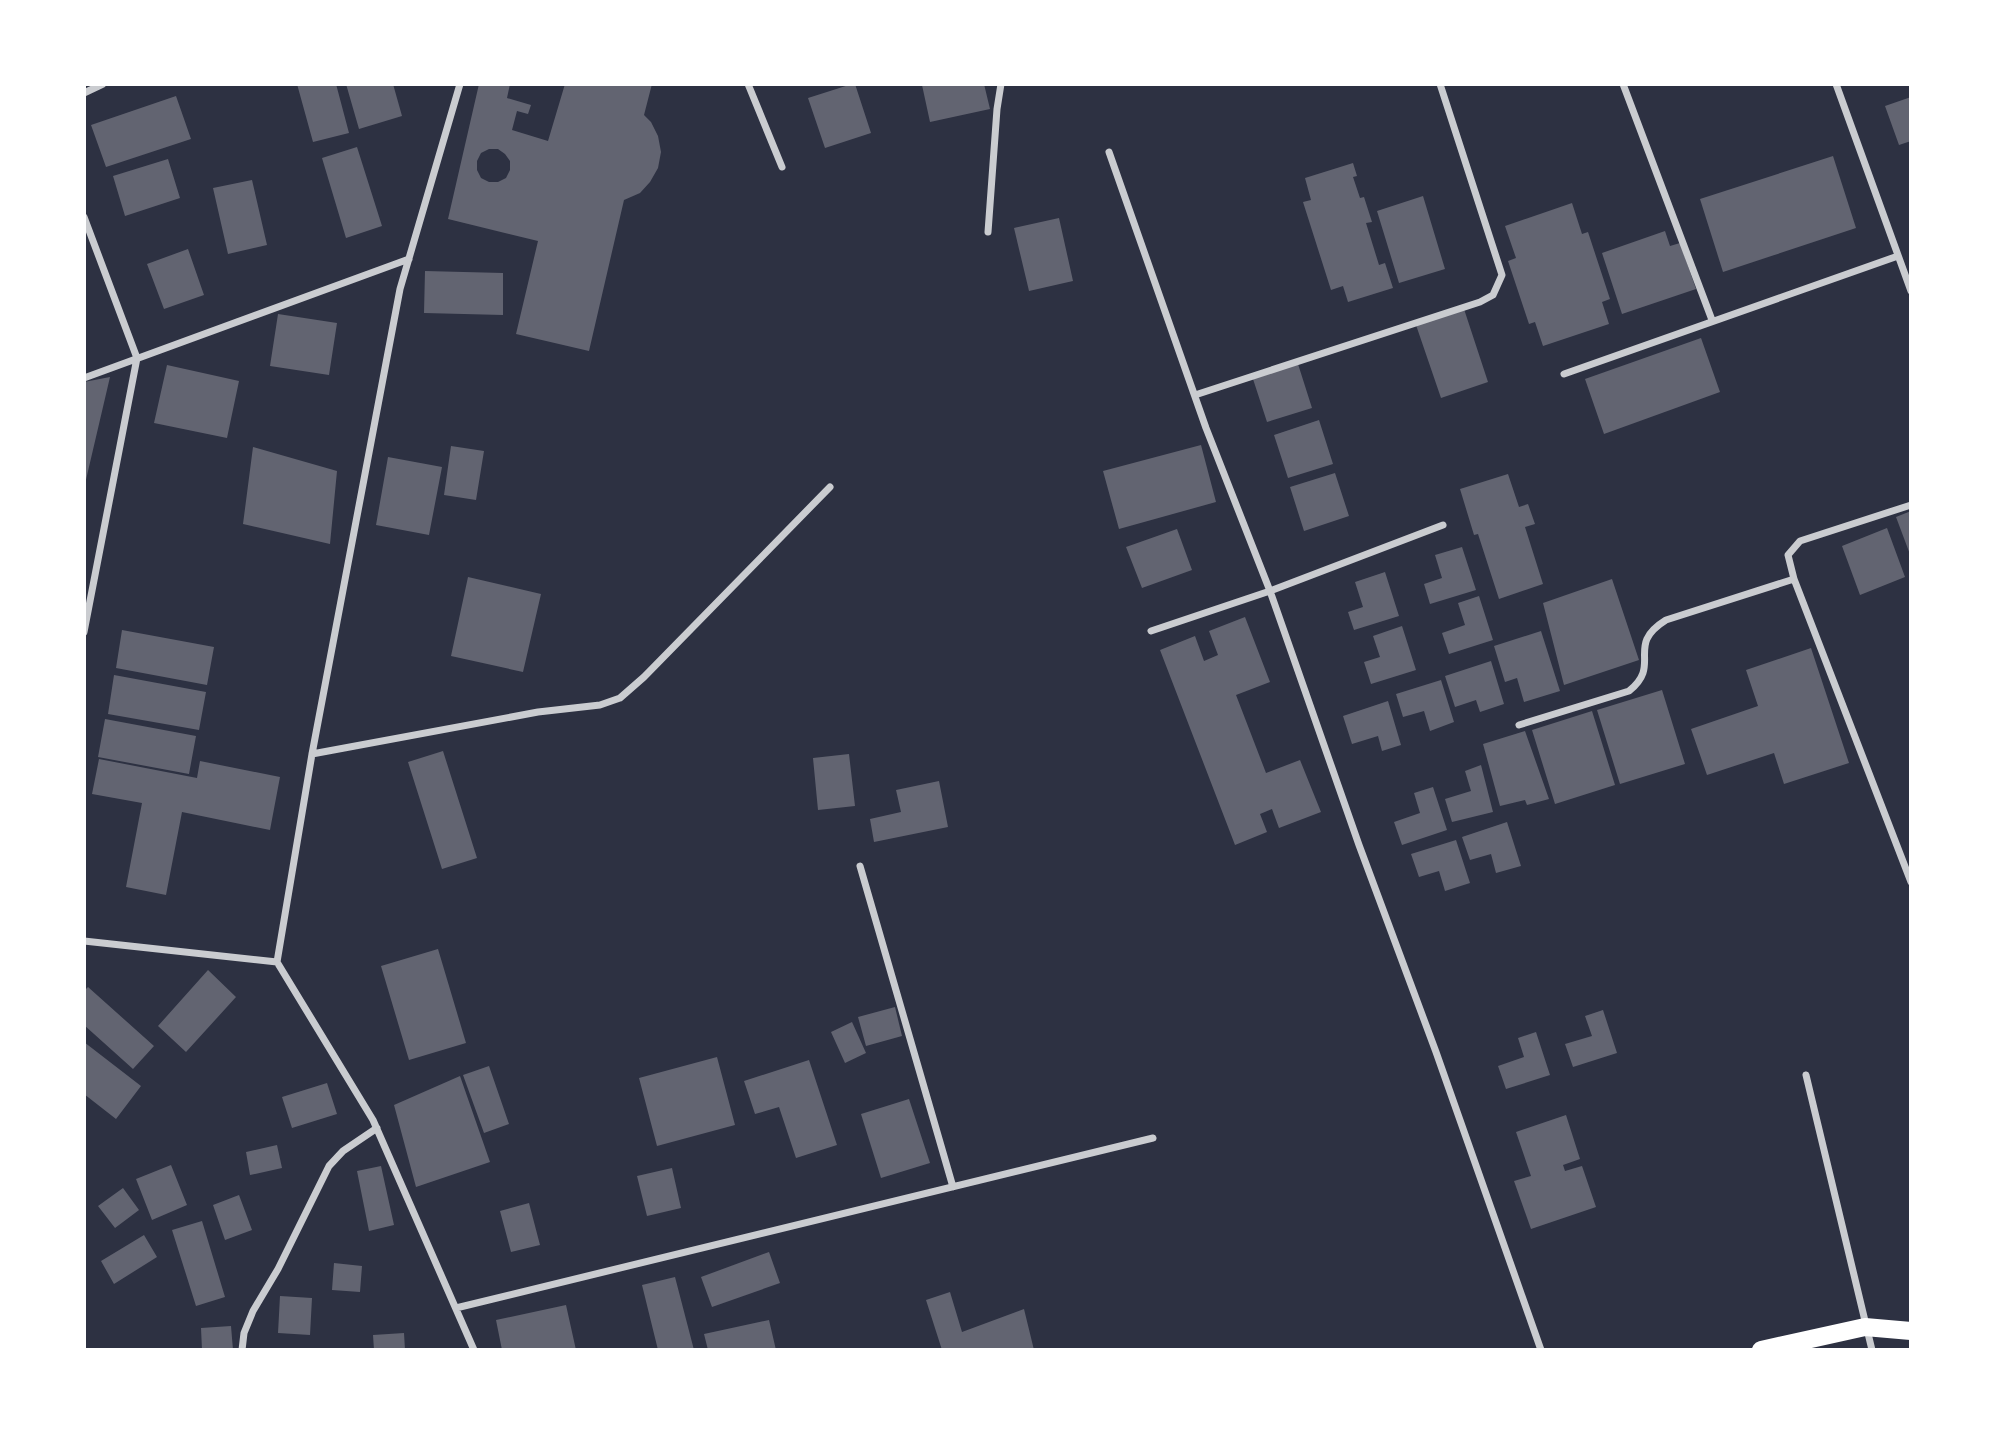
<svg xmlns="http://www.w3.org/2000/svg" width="1995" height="1434" font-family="Jost,sans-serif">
<rect width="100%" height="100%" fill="#2d3142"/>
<path fill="#626471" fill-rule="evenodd" d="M 297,84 L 336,84 L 349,133 L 313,142 Z
M 346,84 L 393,84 L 402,116 L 359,129 Z
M 479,84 L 510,84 L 507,98 L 531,105 L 528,114 L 517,111 L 512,130 L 548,141 L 565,84 L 652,84 L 644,115 L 651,122 L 658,136 L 661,152 L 658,168 L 650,182 L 640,193 L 624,200 L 589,351 L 516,334 L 538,241 L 448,219 ZM 489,149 L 498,149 L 505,154 L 510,161 L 510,170 L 506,178 L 498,182 L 489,182 L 481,178 L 477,170 L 477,161 L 481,153 Z
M 852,84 L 855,84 L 871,133 L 825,148 L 808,98 Z
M 927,84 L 984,84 L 990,109 L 930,122 L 922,85 Z
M 176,96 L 191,139 L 106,167 L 91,125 Z
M 1911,97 L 1911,141 L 1899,145 L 1885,106 Z
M 357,147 L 382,226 L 346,238 L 322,158 Z
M 1833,156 L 1856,228 L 1723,272 L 1700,199 Z
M 168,159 L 180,198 L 125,216 L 113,176 Z
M 1353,163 L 1357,176 L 1353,177 L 1360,198 L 1364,197 L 1372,222 L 1366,223 L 1379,265 L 1385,263 L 1393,288 L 1348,302 L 1343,286 L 1331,290 L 1303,202 L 1311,200 L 1305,178 Z
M 252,180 L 267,245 L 228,254 L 213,188 Z
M 1423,196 L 1445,269 L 1399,283 L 1377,211 Z
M 1572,203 L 1582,234 L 1588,232 L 1610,299 L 1602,302 L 1609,324 L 1543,346 L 1535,322 L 1529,324 L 1508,261 L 1516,258 L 1505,226 Z
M 1059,218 L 1073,281 L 1029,291 L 1014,228 Z
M 1665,231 L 1670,246 L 1680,243 L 1696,289 L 1622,314 L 1602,253 Z
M 188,249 L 204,295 L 164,309 L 147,264 Z
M 425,271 L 503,273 L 503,315 L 424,313 Z
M 1464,309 L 1488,382 L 1441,398 L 1416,325 Z
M 278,314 L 337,323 L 329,375 L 270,366 Z
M 1701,338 L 1720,392 L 1604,434 L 1585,379 Z
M 1298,364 L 1312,408 L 1267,422 L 1253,379 Z
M 167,365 L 239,381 L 227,438 L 154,423 Z
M 110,377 L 85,484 L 84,484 L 84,382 Z
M 1319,420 L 1333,464 L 1288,478 L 1274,435 Z
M 1201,445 L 1216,502 L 1119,529 L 1103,471 Z
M 451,446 L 484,451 L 476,500 L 444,495 Z
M 253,447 L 337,471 L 330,544 L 243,524 Z
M 388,457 L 442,467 L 429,535 L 376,525 Z
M 1335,473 L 1349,516 L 1304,531 L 1290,487 Z
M 1508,474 L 1519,507 L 1528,504 L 1535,524 L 1525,527 L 1543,584 L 1499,599 L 1478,534 L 1474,535 L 1460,489 Z
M 1911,511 L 1911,557 L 1896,517 Z
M 1887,528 L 1905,577 L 1860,595 L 1842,546 Z
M 1177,529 L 1192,570 L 1142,588 L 1126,547 Z
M 1462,547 L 1476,590 L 1430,604 L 1424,584 L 1442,578 L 1435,555 Z
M 1385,572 L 1399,616 L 1354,630 L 1348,612 L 1363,607 L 1355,582 Z
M 468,577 L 541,594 L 523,672 L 451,656 Z
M 1612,579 L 1639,660 L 1564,685 L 1543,603 Z
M 1479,596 L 1493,640 L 1449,654 L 1442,633 L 1465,625 L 1458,603 Z
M 1245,617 L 1270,682 L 1236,695 L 1266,773 L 1300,760 L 1321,812 L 1279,828 L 1272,809 L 1260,814 L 1267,832 L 1235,845 L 1160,650 L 1195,636 L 1204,661 L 1218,655 L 1209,631 Z
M 1402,626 L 1416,670 L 1371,684 L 1364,662 L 1380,657 L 1373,636 Z
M 122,630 L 214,647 L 207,685 L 116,668 Z
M 1541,631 L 1560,691 L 1524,702 L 1517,678 L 1505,682 L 1494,646 Z
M 1811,648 L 1849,763 L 1784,784 L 1774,753 L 1707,775 L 1691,729 L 1758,706 L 1746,670 Z
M 1491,661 L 1504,704 L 1480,712 L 1476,700 L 1455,707 L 1445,676 Z
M 114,675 L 206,692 L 199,730 L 108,714 Z
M 1441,680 L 1454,722 L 1430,731 L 1424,711 L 1403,717 L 1396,694 Z
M 1662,690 L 1685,764 L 1620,784 L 1597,710 Z
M 1388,701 L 1401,745 L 1382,751 L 1378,736 L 1352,744 L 1343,716 Z
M 1592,711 L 1615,785 L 1555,804 L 1532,730 Z
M 105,719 L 196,736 L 189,774 L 98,757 Z
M 1525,731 L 1549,799 L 1527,805 L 1525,800 L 1500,806 L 1483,744 Z
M 443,751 L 477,858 L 442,869 L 408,762 Z
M 849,754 L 855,806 L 818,810 L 813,758 Z
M 99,759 L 197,778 L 200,761 L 280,777 L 270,830 L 182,812 L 166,895 L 126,887 L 142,803 L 92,794 Z
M 1481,765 L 1493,812 L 1452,822 L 1445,799 L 1471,791 L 1465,771 Z
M 939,781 L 948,827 L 874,842 L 870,819 L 901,812 L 896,790 Z
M 1433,787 L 1447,830 L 1402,845 L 1394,822 L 1420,813 L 1414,793 Z
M 1507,822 L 1521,866 L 1496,873 L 1491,854 L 1470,860 L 1462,837 Z
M 1456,840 L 1470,883 L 1445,891 L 1439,871 L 1419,877 L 1411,854 Z
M 438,949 L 466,1043 L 409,1060 L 381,966 Z
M 208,970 L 236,997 L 186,1052 L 158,1026 Z
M 88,987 L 154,1046 L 133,1069 L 84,1025 L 84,991 Z
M 895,1007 L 902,1036 L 866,1046 L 858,1017 Z
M 1603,1010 L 1617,1053 L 1573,1067 L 1565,1044 L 1592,1036 L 1585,1016 Z
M 852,1022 L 866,1053 L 845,1063 L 831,1032 Z
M 1536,1032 L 1550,1075 L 1506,1089 L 1498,1066 L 1524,1057 L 1518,1038 Z
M 84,1042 L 141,1086 L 116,1119 L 84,1094 Z
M 717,1057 L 735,1125 L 657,1146 L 639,1078 Z
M 809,1060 L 837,1145 L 796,1158 L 779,1107 L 755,1114 L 744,1081 Z
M 489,1066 L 509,1124 L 484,1133 L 463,1075 Z
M 460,1076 L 490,1162 L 416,1187 L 394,1105 Z
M 327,1083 L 337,1114 L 292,1128 L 282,1097 Z
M 909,1099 L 930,1163 L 881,1178 L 861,1114 Z
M 1566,1115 L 1580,1159 L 1563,1165 L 1565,1171 L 1582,1166 L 1596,1207 L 1531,1229 L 1514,1181 L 1531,1176 L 1516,1132 Z
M 277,1145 L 282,1168 L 250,1175 L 246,1152 Z
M 171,1165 L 187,1205 L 152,1220 L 136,1179 Z
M 381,1166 L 394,1225 L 369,1231 L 357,1171 Z
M 672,1168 L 681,1208 L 647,1216 L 637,1176 Z
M 123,1188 L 139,1210 L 115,1228 L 98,1206 Z
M 239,1195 L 252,1230 L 225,1240 L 213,1205 Z
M 529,1203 L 540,1245 L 511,1252 L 500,1211 Z
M 202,1221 L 225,1297 L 196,1306 L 172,1230 Z
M 144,1235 L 157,1257 L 114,1284 L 101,1261 Z
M 769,1252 L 780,1283 L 712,1307 L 701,1277 Z
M 334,1263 L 362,1266 L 360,1292 L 332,1290 Z
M 675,1277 L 694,1350 L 658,1350 L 642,1285 Z
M 950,1292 L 962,1332 L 1024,1309 L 1034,1350 L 942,1350 L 926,1300 Z
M 280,1296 L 312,1298 L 310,1335 L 278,1333 Z
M 566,1305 L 576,1350 L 502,1350 L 496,1320 Z
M 769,1320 L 776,1350 L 708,1350 L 704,1334 Z
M 231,1326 L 233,1350 L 202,1350 L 201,1328 Z
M 404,1333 L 405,1350 L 374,1350 L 373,1335 Z"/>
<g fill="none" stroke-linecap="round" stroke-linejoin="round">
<path stroke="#caccd0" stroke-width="7" d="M 460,84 L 400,289 L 312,754 L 277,962 L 373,1120 L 474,1350
M 748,84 L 782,167
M 1623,84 L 1712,320
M 1836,84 L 1911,291
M 84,93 L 103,84
M 1109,152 L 1206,428 L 1270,591 L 1359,845 L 1436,1052 L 1541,1350
M 84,217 L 137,358 L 84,632
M 988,232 L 997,109 L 1001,84
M 1564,374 L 1898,256
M 84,378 L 409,259
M 1195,395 L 1480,302 L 1493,295 L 1502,275 L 1440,84
M 1911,505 L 1800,541 L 1788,555 L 1794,579 L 1911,882
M 1151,631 L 1270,591 L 1443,525
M 1519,725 L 1629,691 C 1663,664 1624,646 1666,620 L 1794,579
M 312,754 L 538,712 L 600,705 L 620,698 L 644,677 L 830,487
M 860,866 L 953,1187
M 84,941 L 277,962
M 1806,1075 L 1872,1350
M 456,1308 L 1153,1138
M 242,1350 L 244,1333 L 253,1311 L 278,1269 L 329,1166 L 343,1151 L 377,1128"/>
<path stroke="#fff" stroke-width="18" d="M 1761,1350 L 1865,1327 L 1911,1331"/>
</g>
<rect width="1995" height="1434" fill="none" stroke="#ffffff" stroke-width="172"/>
</svg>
